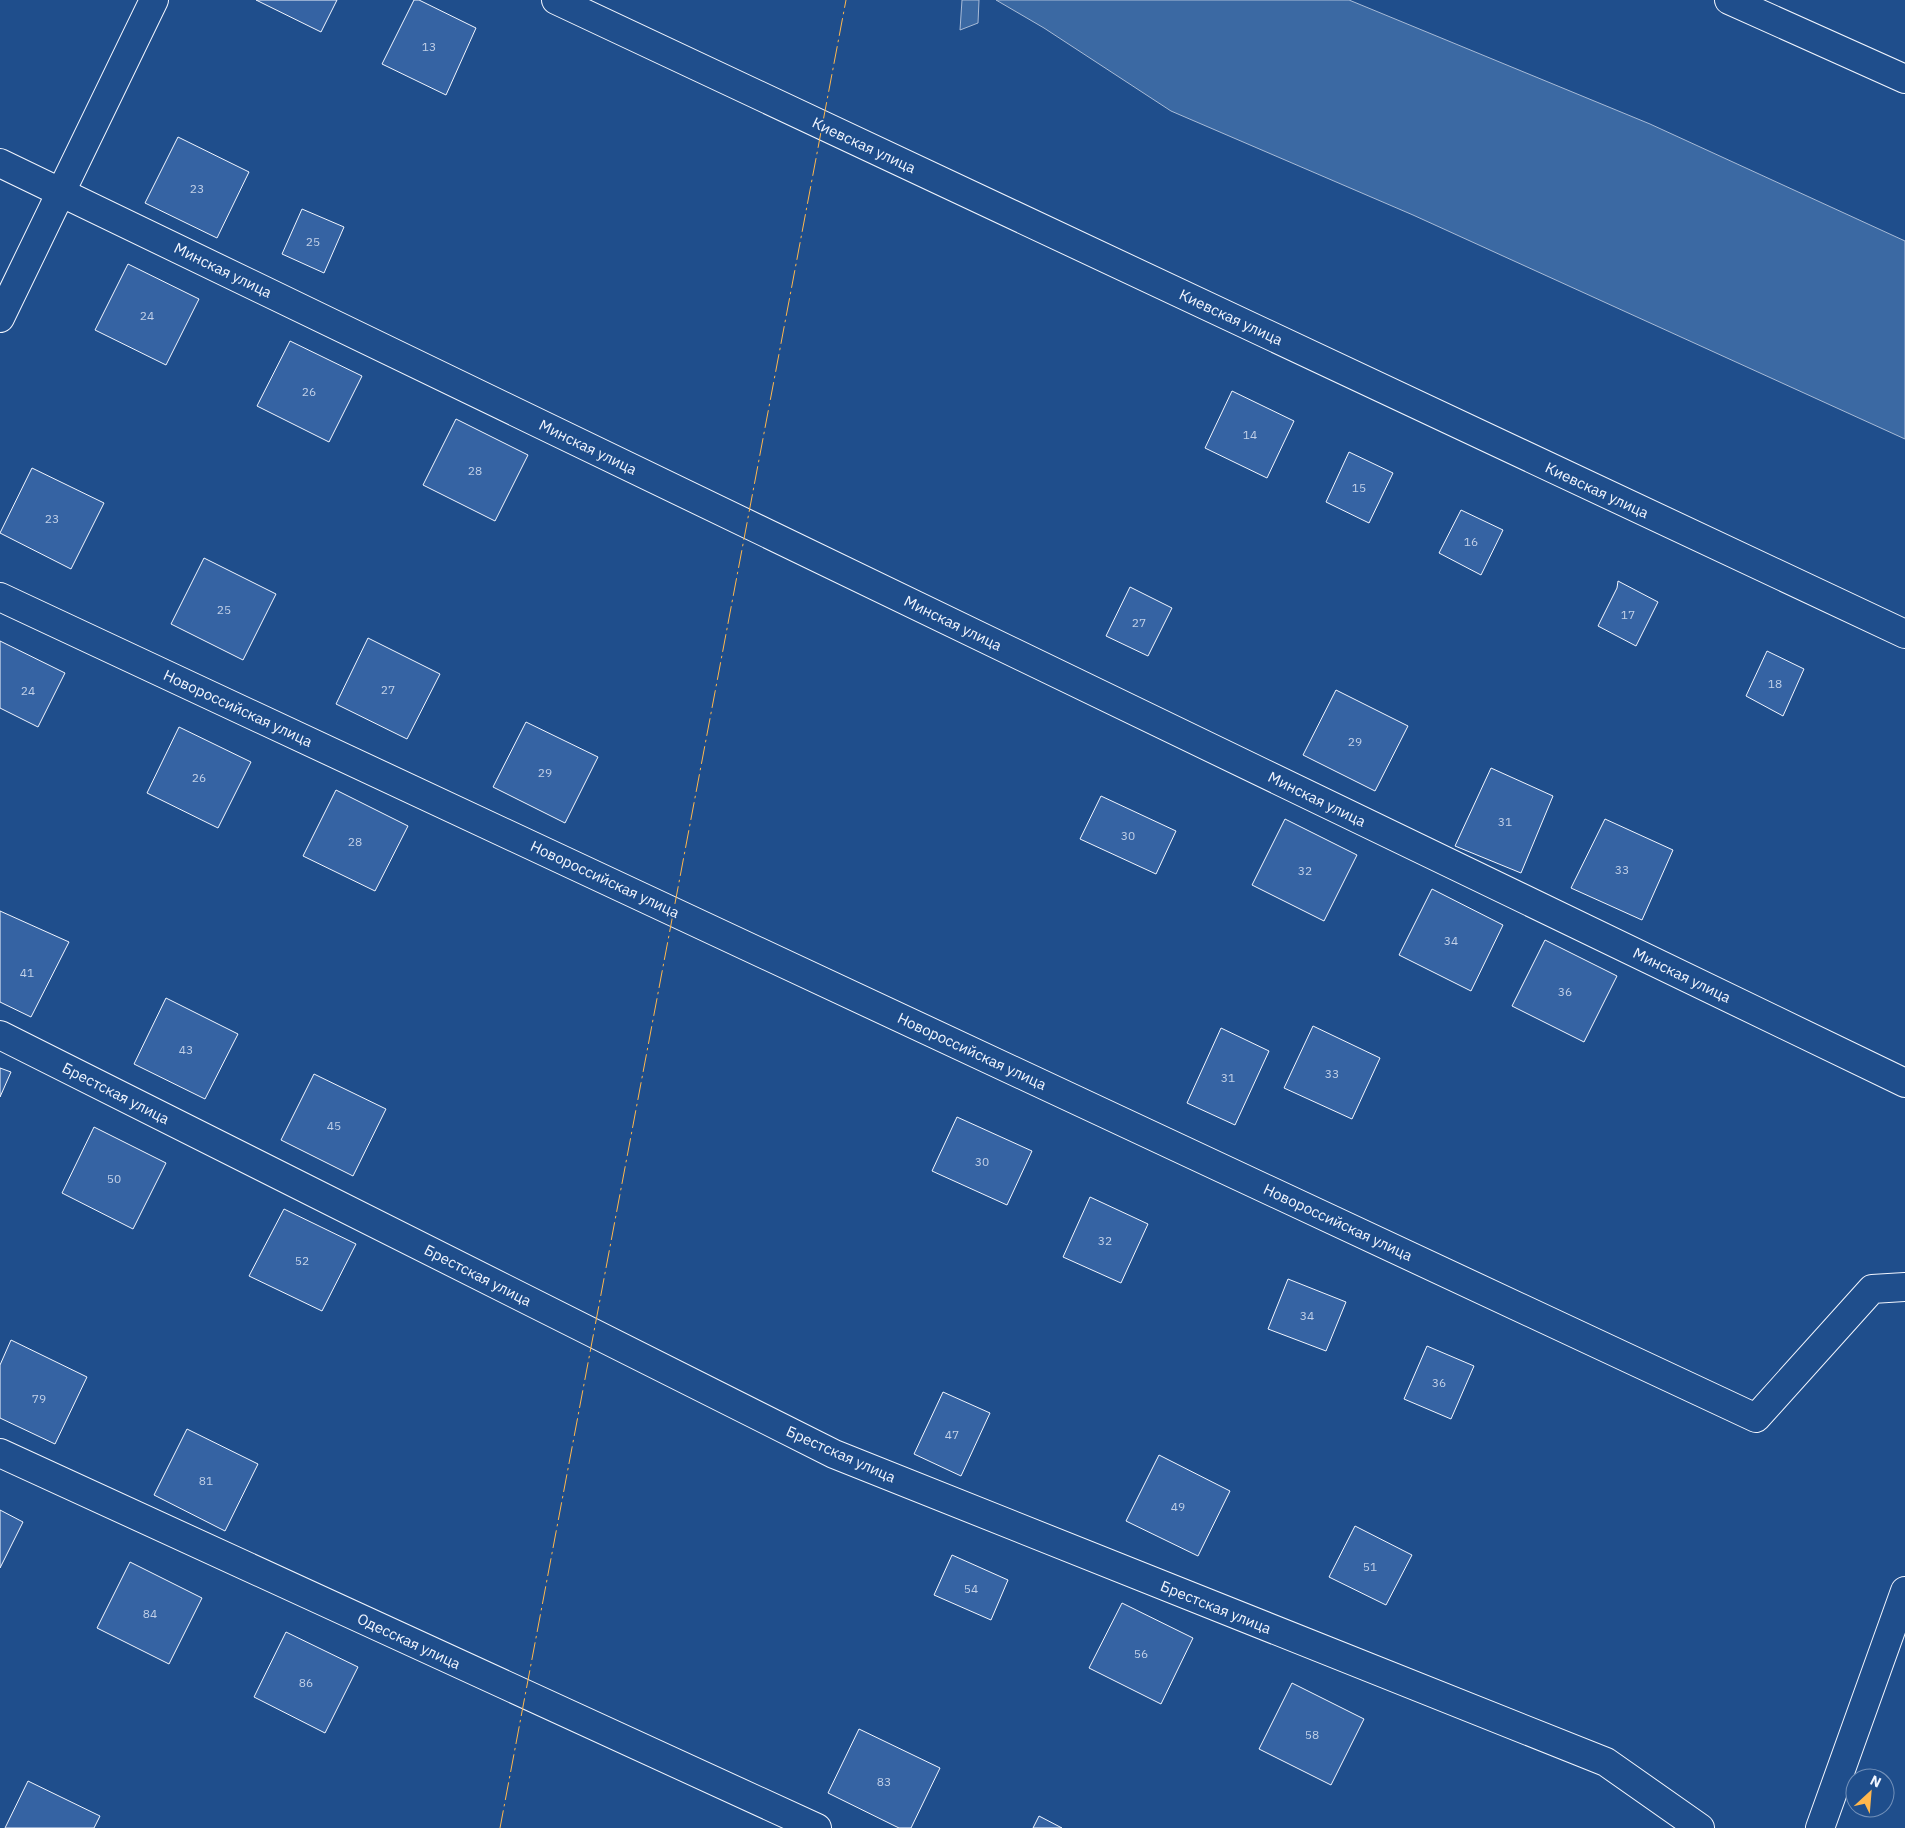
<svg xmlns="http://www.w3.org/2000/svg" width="1905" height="1828" font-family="'IBM Plex Sans',sans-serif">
<rect width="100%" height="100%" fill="#1f4e8c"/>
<path fill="#3b69a3" stroke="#a8bbd7" d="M 962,0 L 979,0 L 978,23 L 960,30 Z
M 996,0 L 1349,0 L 1650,124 L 1905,241 L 1905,439 L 1413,215 L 1171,111 L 1044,28 Z"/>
<path fill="#3563a3" stroke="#f2f6ff" d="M 256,0 L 337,0 L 321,32 Z
M 414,0 L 419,0 L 476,28 L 446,95 L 382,64 Z
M 178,137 L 249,172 L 217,238 L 145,203 Z
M 302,209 L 344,227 L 324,273 L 282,254 Z
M 128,264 L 199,299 L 166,365 L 95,330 Z
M 290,341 L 362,376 L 329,442 L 257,406 Z
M 1232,391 L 1294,421 L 1267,478 L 1205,448 Z
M 456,419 L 528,455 L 495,521 L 423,485 Z
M 1349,452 L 1393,473 L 1369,523 L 1326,502 Z
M 32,468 L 104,503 L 71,569 L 0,533 Z
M 1461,510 L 1503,530 L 1481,575 L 1439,553 Z
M 204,558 L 276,594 L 243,660 L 171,624 Z
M 1618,581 L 1658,602 L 1636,646 L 1598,626 L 1617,588 Z
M 1130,587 L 1172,608 L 1148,656 L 1106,636 Z
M 368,638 L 440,674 L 407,739 L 336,704 Z
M 0,641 L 65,673 L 38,727 L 0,708 Z
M 1767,651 L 1804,669 L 1783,716 L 1746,696 Z
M 1336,690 L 1408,726 L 1375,791 L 1303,755 Z
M 526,722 L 598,757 L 565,823 L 493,787 Z
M 179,727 L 251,762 L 218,828 L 147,793 Z
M 1491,768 L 1553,796 L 1521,873 L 1455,846 Z
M 336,790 L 408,826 L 375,891 L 303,856 Z
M 1101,796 L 1176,831 L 1156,874 L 1080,839 Z
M 1285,819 L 1357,855 L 1324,921 L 1252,885 Z
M 1605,819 L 1673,850 L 1642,920 L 1571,888 Z
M 1432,889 L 1503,925 L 1471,991 L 1399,955 Z
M 0,911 L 69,942 L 31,1017 L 0,1002 Z
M 1545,940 L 1617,976 L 1584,1042 L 1512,1006 Z
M 166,998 L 238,1034 L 205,1099 L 134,1064 Z
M 1313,1026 L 1380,1058 L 1352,1119 L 1284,1088 Z
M 1221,1028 L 1269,1051 L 1235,1125 L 1187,1103 Z
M 0,1068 L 11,1072 L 0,1097 Z
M 314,1074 L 386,1109 L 353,1176 L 281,1140 Z
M 957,1117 L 1032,1151 L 1007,1205 L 932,1171 Z
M 94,1127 L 166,1163 L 133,1229 L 62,1193 Z
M 1090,1197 L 1148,1224 L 1121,1283 L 1063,1257 Z
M 284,1209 L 356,1244 L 322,1311 L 249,1276 Z
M 1288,1279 L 1346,1302 L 1326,1351 L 1268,1329 Z
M 11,1340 L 87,1377 L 55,1444 L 0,1418 L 0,1365 Z
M 1427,1346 L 1474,1366 L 1451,1419 L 1404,1399 Z
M 943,1392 L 990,1413 L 961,1476 L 914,1454 Z
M 187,1429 L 258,1464 L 225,1531 L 154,1495 Z
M 1159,1455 L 1230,1491 L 1198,1556 L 1126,1521 Z
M 0,1510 L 23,1522 L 0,1568 Z
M 1355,1526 L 1412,1555 L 1386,1605 L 1329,1577 Z
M 952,1555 L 1008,1580 L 991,1620 L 934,1595 Z
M 130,1562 L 202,1598 L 169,1664 L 97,1628 Z
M 1122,1603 L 1193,1638 L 1161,1704 L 1089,1668 Z
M 286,1632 L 358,1667 L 325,1733 L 254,1697 Z
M 1292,1683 L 1364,1719 L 1331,1785 L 1259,1749 Z
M 859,1729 L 940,1768 L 911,1828 L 899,1828 L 828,1793 Z
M 28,1781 L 100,1816 L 94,1828 L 5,1828 Z
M 1039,1816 L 1062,1828 L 1033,1828 Z"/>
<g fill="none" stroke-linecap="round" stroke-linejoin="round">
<g stroke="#f2f6ff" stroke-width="30">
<path id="street" d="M 556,0 L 1905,634
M 1729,0 L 1905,79
M 0,163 L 1905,1083
M 0,318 L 154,0
M 0,597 L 1756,1418 L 1872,1289 L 1905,1287
M 0,1035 L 834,1454 L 1606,1762 L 1700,1828
M 0,1453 L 817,1828
M 1820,1828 L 1905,1591"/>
</g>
<use href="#street" stroke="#1f4e8c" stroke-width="28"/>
<path stroke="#ffb74d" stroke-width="1" stroke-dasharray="18 4 2.5 4" stroke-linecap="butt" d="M 500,1828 L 846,0"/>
</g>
<g text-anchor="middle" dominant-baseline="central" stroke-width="4" stroke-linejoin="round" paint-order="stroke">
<g font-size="12" fill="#c3d1e8">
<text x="429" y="46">13</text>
<text x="197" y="188">23</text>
<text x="313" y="241">25</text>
<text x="147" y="315">24</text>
<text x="309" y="391">26</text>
<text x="1250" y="434">14</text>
<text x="475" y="470">28</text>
<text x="1359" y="487">15</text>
<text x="52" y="518">23</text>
<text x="1471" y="541">16</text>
<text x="224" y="609">25</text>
<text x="1628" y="614">17</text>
<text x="1139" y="622">27</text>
<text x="1775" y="683">18</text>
<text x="388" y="689">27</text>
<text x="28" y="690">24</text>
<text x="1355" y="741">29</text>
<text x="545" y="772">29</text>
<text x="199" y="777">26</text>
<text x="1505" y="821">31</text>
<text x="1128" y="835">30</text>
<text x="355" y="841">28</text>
<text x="1622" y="869">33</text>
<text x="1305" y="870">32</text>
<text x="1451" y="940">34</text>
<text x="27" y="972">41</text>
<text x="1565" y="991">36</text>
<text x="186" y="1049">43</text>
<text x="1332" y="1073">33</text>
<text x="1228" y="1077">31</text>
<text x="334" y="1125">45</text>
<text x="982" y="1161">30</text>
<text x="114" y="1178">50</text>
<text x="1105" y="1240">32</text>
<text x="302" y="1260">52</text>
<text x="1307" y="1315">34</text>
<text x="1439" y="1382">36</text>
<text x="39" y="1398">79</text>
<text x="952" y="1434">47</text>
<text x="206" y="1480">81</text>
<text x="1178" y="1506">49</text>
<text x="1370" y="1566">51</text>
<text x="971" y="1588">54</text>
<text x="150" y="1613">84</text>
<text x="1141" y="1653">56</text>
<text x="306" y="1682">86</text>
<text x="1312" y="1734">58</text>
<text x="884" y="1781">83</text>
</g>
<g font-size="15" fill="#f2f6ff" stroke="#1f4e8c">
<text transform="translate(864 145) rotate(25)">Киевская улица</text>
<text transform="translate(223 270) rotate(26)">Минская улица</text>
<text transform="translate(1231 317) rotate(25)">Киевская улица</text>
<text transform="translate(588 447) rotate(26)">Минская улица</text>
<text transform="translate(1597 490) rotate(25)">Киевская улица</text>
<text transform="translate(953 623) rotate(26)">Минская улица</text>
<text transform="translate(238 708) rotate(25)">Новороссийская улица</text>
<text transform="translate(1317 799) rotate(26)">Минская улица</text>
<text transform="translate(605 879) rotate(25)">Новороссийская улица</text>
<text transform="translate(1682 975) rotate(26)">Минская улица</text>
<text transform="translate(972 1051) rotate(25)">Новороссийская улица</text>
<text transform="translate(116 1093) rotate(27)">Брестская улица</text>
<text transform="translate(1338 1222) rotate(25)">Новороссийская улица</text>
<text transform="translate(478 1275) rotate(27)">Брестская улица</text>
<text transform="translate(841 1454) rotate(24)">Брестская улица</text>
<text transform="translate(1216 1607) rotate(22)">Брестская улица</text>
<text transform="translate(409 1641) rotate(25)">Одесская улица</text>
</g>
</g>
<g transform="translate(1870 1793) rotate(26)"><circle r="24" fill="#1f4e8c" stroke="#7391ba"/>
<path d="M0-4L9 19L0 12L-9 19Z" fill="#ffb74d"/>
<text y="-8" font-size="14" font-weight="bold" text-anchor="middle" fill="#f2f6ff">N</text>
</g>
</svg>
